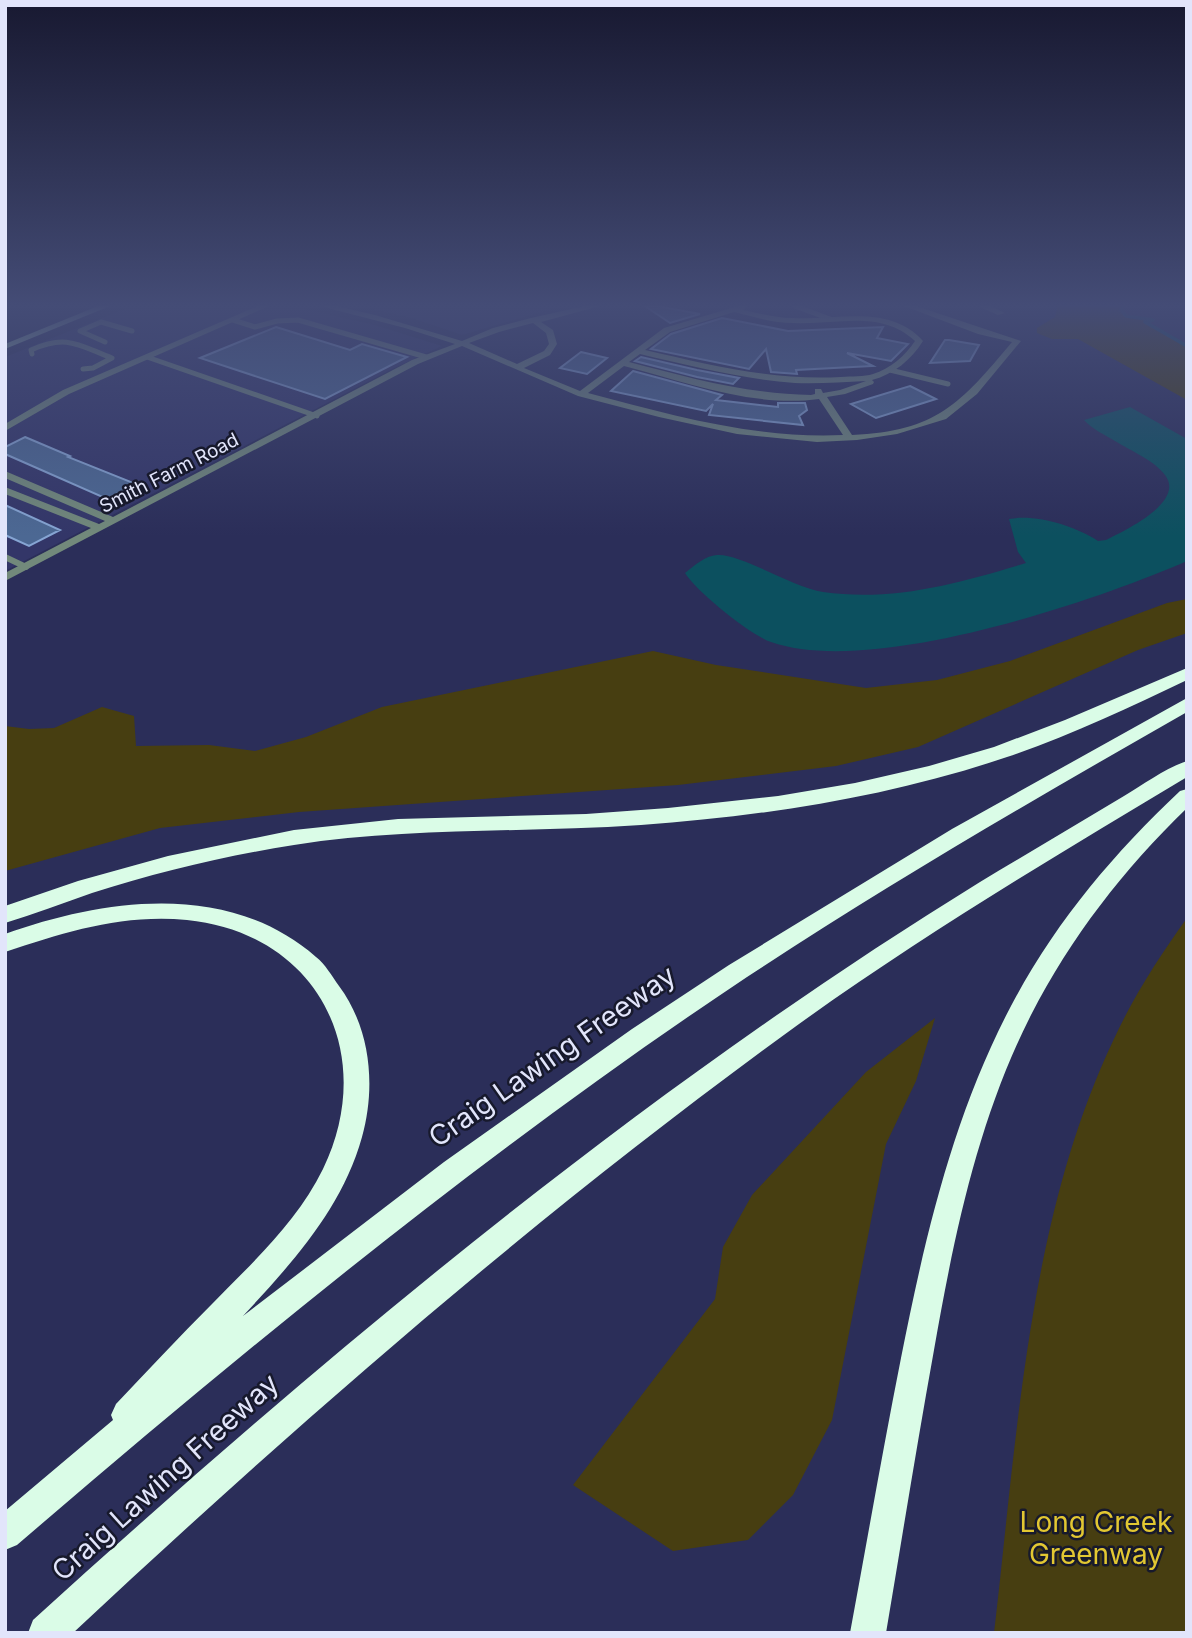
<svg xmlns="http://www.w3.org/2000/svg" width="1192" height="1638" font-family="Inter,sans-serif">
<rect width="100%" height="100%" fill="#2b2e59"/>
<path fill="#333668" d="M 132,306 L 291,306 L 375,325 L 442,346 L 392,369 L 5,571 L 5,357 Z
M 358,306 L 562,306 L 462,335 L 412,318 Z"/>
<path fill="#473e11" d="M 1058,306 L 1124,306 L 1121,310 L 1126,316 L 1153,320 L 1146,322 L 1187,346 L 1187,400 L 1078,339 L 1052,339 L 1037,333 L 1037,328 L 1055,317 Z
M 1187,599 L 1187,633 L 1138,650 L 918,747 L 836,766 L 678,785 L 299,812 L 160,828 L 5,871 L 5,726 L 29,729 L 54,728 L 102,707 L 134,716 L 136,746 L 209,745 L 255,751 L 306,737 L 382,707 L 653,651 L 716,665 L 866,688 L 937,680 L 1010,661 L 1167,603 Z
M 1187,918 L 1187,1633 L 994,1633 C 1017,1438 1028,1220 1113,1041 C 1133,997 1159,957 1187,918 Z
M 935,1018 L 916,1081 L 886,1144 L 832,1420 L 793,1495 L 748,1540 L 673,1551 L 573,1485 L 715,1299 L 723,1247 L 752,1195 L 866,1072 Z"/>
<path fill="#0c505f" d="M 1130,407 L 1187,439 L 1187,561 C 1091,603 870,677 771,642 C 750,635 696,591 685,573 C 695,565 705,556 717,555 C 740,553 794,588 823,592 C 894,602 959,583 1026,563 L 1018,552 L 1009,519 C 1036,514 1075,526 1098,541 L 1106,540 C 1124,531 1186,502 1165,475 C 1154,460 1131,451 1115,441 C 1105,435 1092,429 1084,420 Z"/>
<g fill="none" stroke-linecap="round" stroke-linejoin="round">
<path stroke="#0c505f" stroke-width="3.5" d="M 1124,306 L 1121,310 L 1126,316 L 1153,320 L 1145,322 L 1187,346"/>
</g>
<path fill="#4c6893" stroke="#86a5d3" stroke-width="2" d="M 645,306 L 657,306 L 700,314 L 670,323 Z
M 722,318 L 788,331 L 883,327 L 877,338 L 908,344 L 891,361 L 847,353 L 873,366 L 796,370 L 797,374 L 771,372 L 766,349 L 749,369 L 651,349 L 671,334 Z
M 276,327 L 350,350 L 362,344 L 407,357 L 325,399 L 200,358 Z
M 945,340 L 949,340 L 979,345 L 970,361 L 930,363 Z
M 581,352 L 607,358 L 587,374 L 560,368 Z
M 641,357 L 697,370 L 739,378 L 733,384 L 697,377 L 635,361 Z
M 633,371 L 722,395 L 716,400 L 778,407 L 778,403 L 805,403 L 807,410 L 799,416 L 803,425 L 709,415 L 713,404 L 706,411 L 611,391 Z
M 910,386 L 936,399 L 876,418 L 851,404 Z
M 25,437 L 70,456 L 68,457 L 136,484 L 107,499 L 5,454 L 5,447 Z
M 5,505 L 60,530 L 29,546 L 5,535 Z"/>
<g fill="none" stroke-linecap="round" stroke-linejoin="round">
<path stroke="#72897b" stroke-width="5" d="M 795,306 L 830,319
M 233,320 L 255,327 L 277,321 L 298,320 L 426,357
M 105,342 L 80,331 L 101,322 L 132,331
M 32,354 L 31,350 C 67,334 78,345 112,358 L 93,368 L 83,369
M 147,357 L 317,416
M 890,370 L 948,384"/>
<path stroke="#72897b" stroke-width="6" d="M 5,557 L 26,567"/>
<path fill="#72897b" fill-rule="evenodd" d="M 258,306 L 269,306 L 69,394 L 5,431 L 5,424 L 63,390 Z
M 320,306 L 336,306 L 375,315 L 462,341 L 493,328 L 531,318 L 585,306 L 600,306 L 541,322 L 553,330 L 557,344 L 550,355 L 524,368 L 580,391 L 664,328 L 738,306 L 747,306 L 743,310 C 759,313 776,318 792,318 C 837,321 889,303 923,341 C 911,360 894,374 872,380 L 874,382 L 873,384 L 845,394 L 827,397 L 852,435 C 937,431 960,404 1012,342 L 978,334 L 904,306 L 916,306 L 1021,341 L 977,394 L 946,419 L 897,434 L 857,440 L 817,442 L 737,434 L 659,417 L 578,396 L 462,346 L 418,364 L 5,581 L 5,573 L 91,528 L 5,494 L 5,487 L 99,524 L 105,521 L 5,478 L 5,471 L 113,517 L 412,360 L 455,344 L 405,328 ZM 734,312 C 754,317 774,323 794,323 C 836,325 881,309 915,341 C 905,356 890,369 873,374 C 864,377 852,376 841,377 C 775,381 710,365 645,350 L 670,332 ZM 533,323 L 546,333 L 549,344 L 544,351 L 517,364 L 469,343 L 499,332 ZM 640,354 C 691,366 742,379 795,383 C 819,384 842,382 866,381 L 840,390 L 823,393 L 821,389 L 815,389 L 815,394 L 811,395 C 748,394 690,378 629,362 ZM 624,366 C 685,382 754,408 819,399 L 843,435 C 755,439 671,415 588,393 Z
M 978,306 L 990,306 L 1005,313 L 998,315 Z"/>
<path fill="#95baa4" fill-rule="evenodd" d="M 98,306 L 110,306 L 5,349 L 5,344 Z"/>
<path fill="#dafce7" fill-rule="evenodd" d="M 1187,668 L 1187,680 C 1128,708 1069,736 1007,757 C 889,797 765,816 641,825 C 525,833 409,827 294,845 C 225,856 158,872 92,893 C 63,903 34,914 5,923 L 5,906 L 78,881 L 168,856 L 294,830 L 398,819 L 586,814 L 668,808 L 778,796 L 855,783 L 929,766 L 994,747 L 1065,720 Z
M 1187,698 L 1187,712 C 1038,797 890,883 747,977 C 490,1148 251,1344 17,1545 L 5,1550 L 5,1511 L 113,1420 L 111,1415 L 116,1404 C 148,1370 179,1337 212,1304 C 252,1263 297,1222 323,1169 C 379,1053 317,933 187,920 C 121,914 66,932 5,952 L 5,934 C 106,898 229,881 316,957 C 325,964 332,976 339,986 C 371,1029 376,1087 362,1137 C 342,1209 292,1263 243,1316 L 444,1162 L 632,1029 L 729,965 L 952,829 Z
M 1187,761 L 1187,777 C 1055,856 923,935 799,1024 C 543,1209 303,1418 73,1633 L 28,1633 L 33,1620 C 329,1351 639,1092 980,882 C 1028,853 1076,825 1124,796 C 1143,785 1165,768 1187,761 Z
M 1187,789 L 1187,808 C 1124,869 1071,937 1031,1015 C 978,1119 954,1236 934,1350 C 917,1444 902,1538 886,1633 L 850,1633 C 867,1541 883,1449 901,1358 C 925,1237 953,1116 1011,1006 C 1054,924 1113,854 1180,791 Z"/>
</g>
<linearGradient id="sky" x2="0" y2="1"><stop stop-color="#181931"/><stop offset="0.57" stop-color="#444c76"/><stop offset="1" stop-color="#444c76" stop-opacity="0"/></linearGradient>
<rect width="1192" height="536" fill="url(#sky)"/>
<g text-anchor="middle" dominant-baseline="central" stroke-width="5" stroke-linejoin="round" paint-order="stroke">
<g font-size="19" fill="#e2e5fb" stroke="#17192c">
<text transform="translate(169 473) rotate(-27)">Smith Farm Road</text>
</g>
<g font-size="28" fill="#e2e5fb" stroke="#17192c">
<text transform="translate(552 1056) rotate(-35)">Craig Lawing Freeway</text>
<text transform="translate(165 1477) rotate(-42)">Craig Lawing Freeway</text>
</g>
<g font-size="28" fill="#e2c732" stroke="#17192c">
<text x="1096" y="1522">Long Creek<tspan x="1096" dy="32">Greenway</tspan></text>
</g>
</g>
<rect width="1192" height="1638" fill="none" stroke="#e2e5fb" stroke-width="14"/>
</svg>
